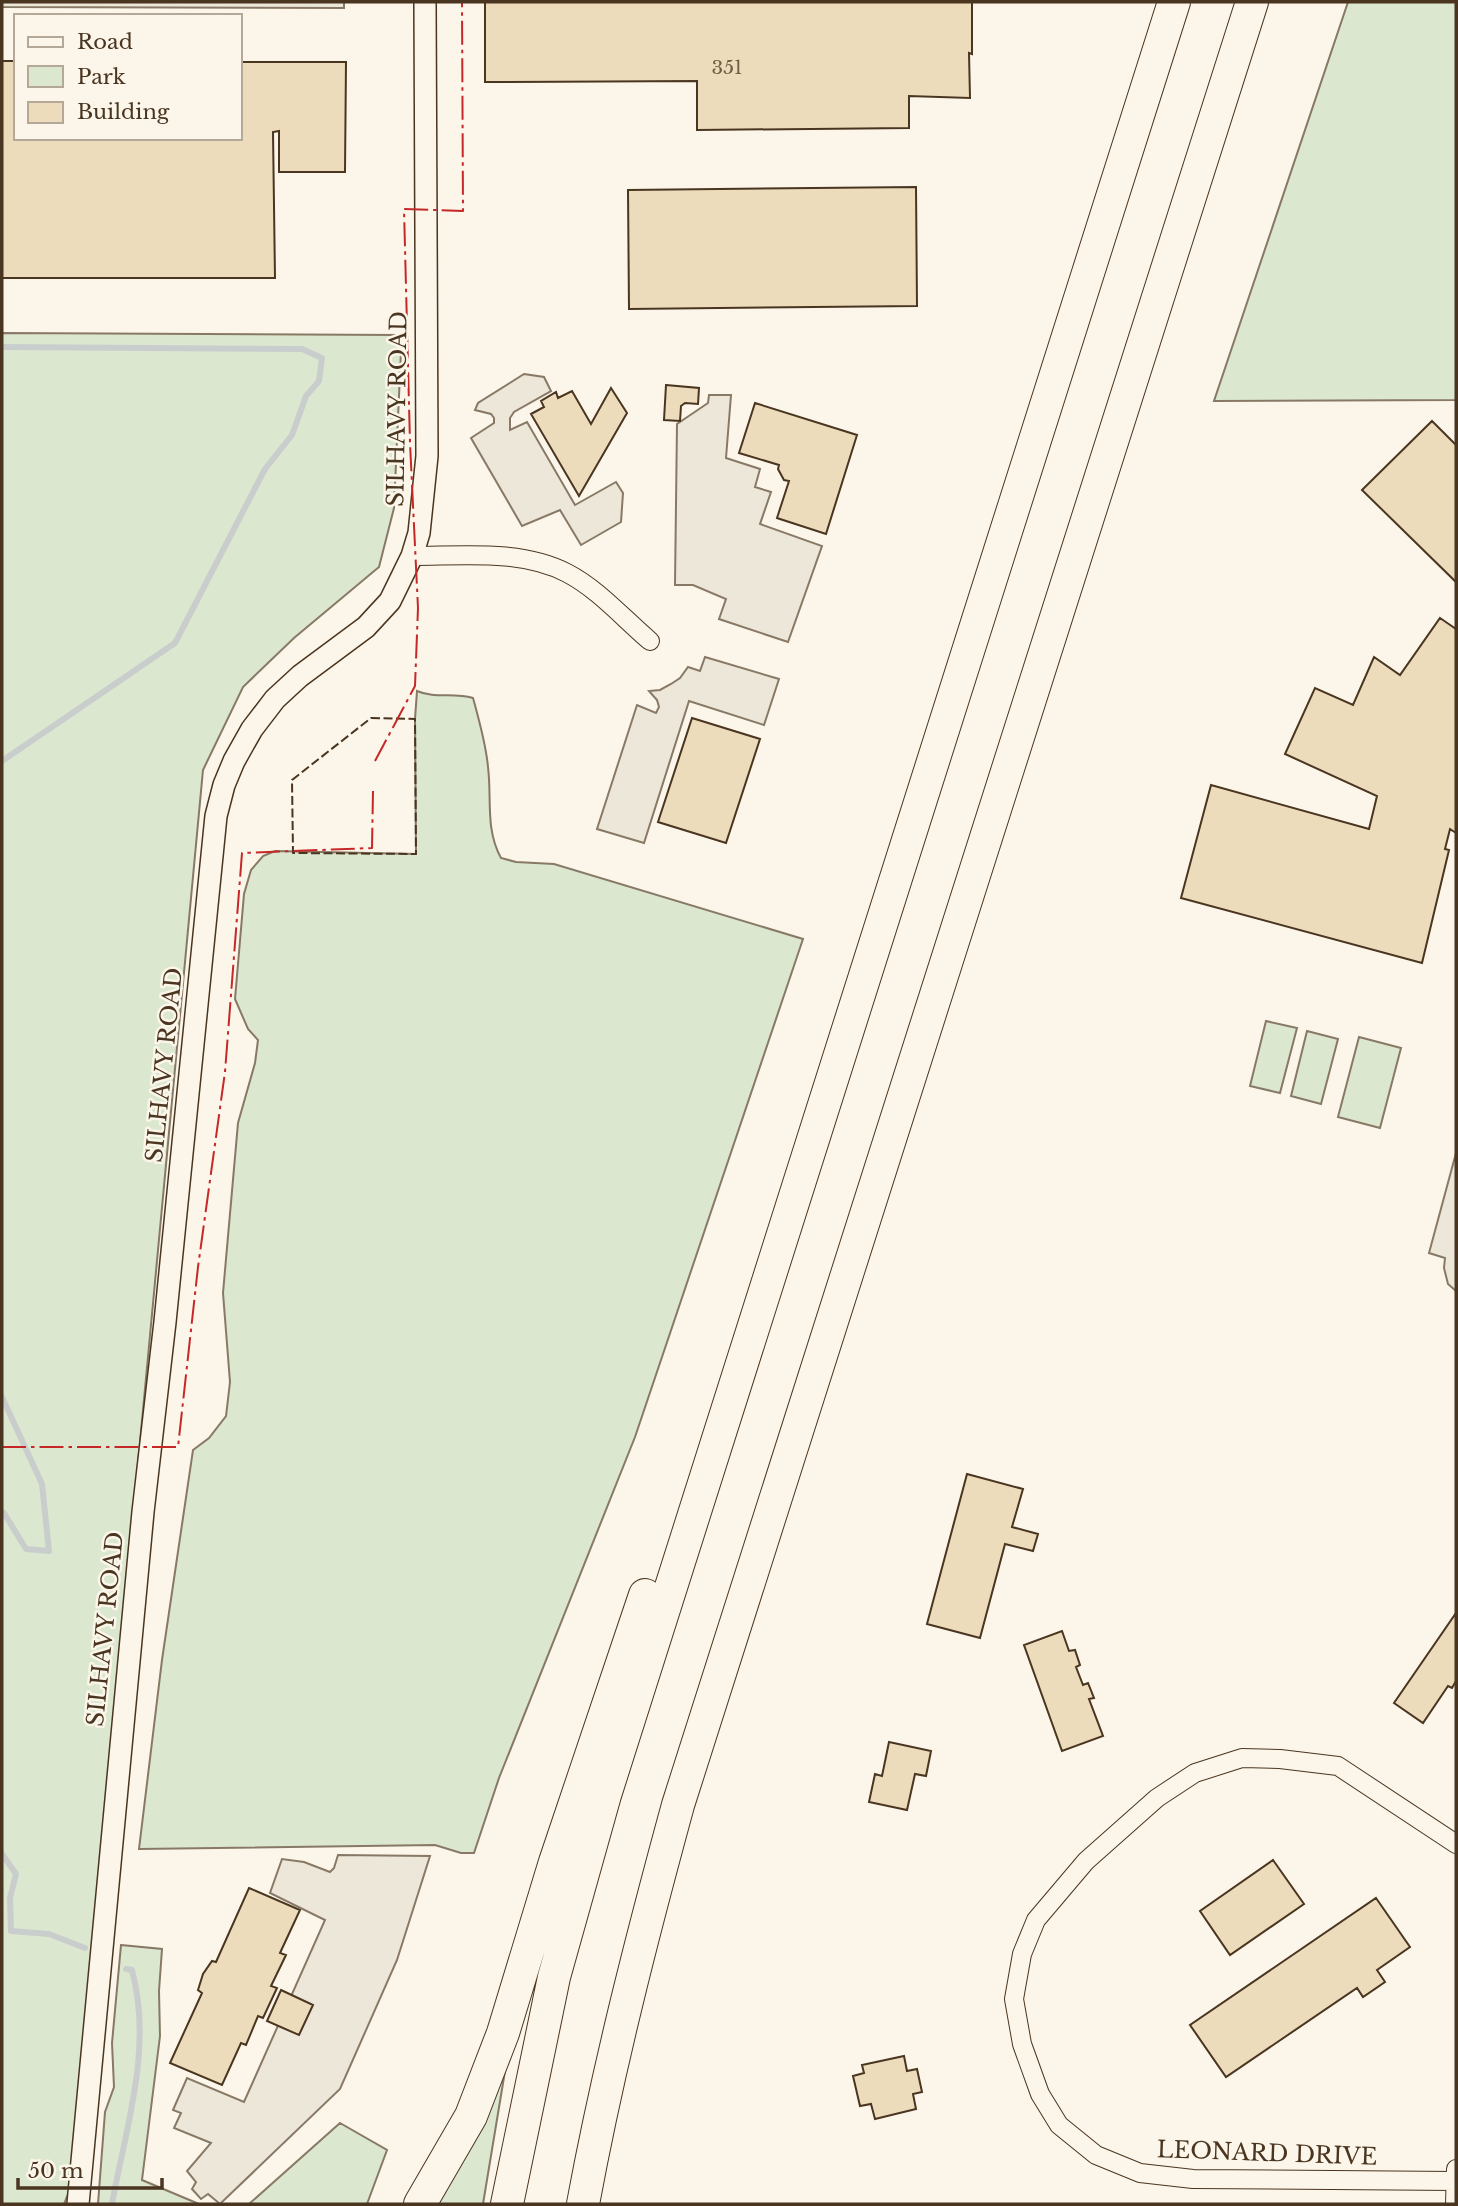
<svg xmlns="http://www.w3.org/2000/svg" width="1458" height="2206" font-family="'Libre Baskerville',serif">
<rect width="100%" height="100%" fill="#fbf6e9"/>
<path fill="#dce7d0" stroke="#887966" stroke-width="2" d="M 1348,2 L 1456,2 L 1456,400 L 1214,401 Z
M 2,333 L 398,335 L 401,351 L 394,508 L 379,567 L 294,638 L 243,687 L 203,770 L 70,2189 L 64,2204 L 2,2204 Z
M 417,691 C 435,699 454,692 473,698 C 479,720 486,744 488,767 C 492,799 485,829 501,858 L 516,862 L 554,864 L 803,939 L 635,1437 L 499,1778 L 474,1853 L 461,1853 L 435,1845 L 139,1849 L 162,1660 L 193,1450 L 209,1438 L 226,1416 L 230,1382 L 223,1293 L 238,1123 L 255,1063 L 258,1040 L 248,1029 L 235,999 L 244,894 L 251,870 L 263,856 L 275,851 L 416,854 L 415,719 Z
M 1266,1021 L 1297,1028 L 1280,1093 L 1250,1086 Z
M 1307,1031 L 1338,1039 L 1321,1104 L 1291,1096 Z
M 1359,1037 L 1401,1048 L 1380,1128 L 1338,1117 Z
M 121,1945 L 162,1949 L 159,1991 L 160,2036 L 142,2180 L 199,2204 L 98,2204 L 105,2112 L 114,2087 L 112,2043 Z
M 509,2047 L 483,2204 L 436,2204 Z
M 340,2123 L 387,2150 L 367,2204 L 249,2204 Z"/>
<path fill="#ede7d9" stroke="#887966" stroke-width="2" d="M 2,2 L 344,2 L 344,8 L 2,7 Z
M 524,374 L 544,377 L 551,391 L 514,412 L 510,418 L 510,430 L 527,422 L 575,505 L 616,482 L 623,493 L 621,522 L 581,545 L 560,510 L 522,526 L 471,438 L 494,423 L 494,418 L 491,414 L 475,410 L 478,403 Z
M 709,395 L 731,395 L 726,458 L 760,469 L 755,487 L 771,492 L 760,524 L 822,546 L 788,642 L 719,619 L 726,599 L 693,585 L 675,585 L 677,424 L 708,403 Z
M 705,657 L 779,679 L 764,725 L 689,701 L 644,843 L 597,829 L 637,705 L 656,713 L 659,707 L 657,700 L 649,691 L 660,690 L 671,684 L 680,678 L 688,667 L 700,671 Z
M 1456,1153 L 1456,1291 L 1448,1284 L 1444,1268 L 1445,1258 L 1429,1253 Z
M 338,1855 L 430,1856 L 397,1960 L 340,2089 L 220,2204 L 208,2194 L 201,2199 L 192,2189 L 196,2182 L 187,2171 L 211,2143 L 174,2128 L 181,2113 L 173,2110 L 187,2078 L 244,2102 L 325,1920 L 270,1893 L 282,1859 L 304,1862 L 330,1872 L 334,1868 Z"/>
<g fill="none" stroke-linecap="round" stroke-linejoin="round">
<path stroke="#c9cecd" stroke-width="6" d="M 2,347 L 302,349 L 322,358 L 319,381 L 306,396 L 292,435 L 265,469 L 175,643 L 2,761
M 2,1397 L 42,1484 L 49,1551 L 26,1549 L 4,1513 L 2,1515
M 2,1854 L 16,1874 L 10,1898 L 11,1931 L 49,1934 L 85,1948
M 112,2204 C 126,2126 153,2049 132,1970 L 126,1969"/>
</g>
<path fill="#ecdcbc" stroke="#4a3520" stroke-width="2" d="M 485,2 L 972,2 L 972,54 L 969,53 L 970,98 L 909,96 L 909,128 L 697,130 L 697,81 L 485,82 Z
M 2,61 L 16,61 L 16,138 L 240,138 L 240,62 L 346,62 L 345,172 L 279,172 L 279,131 L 273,132 L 275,278 L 2,278 Z
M 916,187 L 917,306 L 629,309 L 628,190 Z
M 666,385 L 699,388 L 698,404 L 685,403 L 681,406 L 680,421 L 664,420 Z
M 611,388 L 627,413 L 579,496 L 531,414 L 544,407 L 541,401 L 556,392 L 558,398 L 572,391 L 591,424 Z
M 755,403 L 857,435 L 826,534 L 777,518 L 789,481 L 784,480 L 778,469 L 779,465 L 739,453 Z
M 1432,421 L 1456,445 L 1456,582 L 1362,490 Z
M 1440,618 L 1456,629 L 1456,833 L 1450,829 L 1445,849 L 1449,850 L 1422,963 L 1181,898 L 1211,785 L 1369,829 L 1377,796 L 1285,754 L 1315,688 L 1353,705 L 1374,657 L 1400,675 Z
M 692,718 L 760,739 L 726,843 L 658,822 Z
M 967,1474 L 1023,1489 L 1012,1527 L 1038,1534 L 1033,1551 L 1005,1544 L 980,1638 L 927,1624 Z
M 1456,1613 L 1456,1681 L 1452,1688 L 1448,1686 L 1423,1723 L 1394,1703 Z
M 1062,1631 L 1069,1651 L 1075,1650 L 1080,1665 L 1076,1667 L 1083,1685 L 1088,1683 L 1094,1698 L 1089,1699 L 1103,1736 L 1062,1751 L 1024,1645 Z
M 889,1742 L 931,1751 L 926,1776 L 915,1774 L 907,1810 L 869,1802 L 875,1774 L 882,1776 Z
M 1273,1860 L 1304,1904 L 1230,1955 L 1200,1911 Z
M 249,1888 L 300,1910 L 280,1953 L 286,1955 L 271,1986 L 277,1988 L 263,2018 L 258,2016 L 246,2045 L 241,2043 L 222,2085 L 170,2063 L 202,1993 L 198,1990 L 203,1974 L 212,1961 L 216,1962 Z
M 1376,1898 L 1410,1947 L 1377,1970 L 1385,1982 L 1363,1997 L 1357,1988 L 1226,2077 L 1190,2025 Z
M 281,1990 L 313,2005 L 299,2035 L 267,2021 Z
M 904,2056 L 907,2071 L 917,2069 L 922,2092 L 913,2094 L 916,2109 L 875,2119 L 871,2104 L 860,2106 L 853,2076 L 864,2073 L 862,2065 Z"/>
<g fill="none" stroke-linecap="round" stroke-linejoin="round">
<g stroke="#4a3520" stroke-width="20">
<path id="minor" d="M 412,556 C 462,556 521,549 567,573 C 598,589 623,618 650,641
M 1455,2181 L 1193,2179 L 1140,2173 L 1096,2155 L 1059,2125 L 1040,2094 L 1022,2044 L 1014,1999 L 1022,1954 L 1036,1920 L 1086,1861 L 1157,1798 L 1195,1773 L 1242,1758 L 1280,1759 L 1338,1766 L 1456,1844
M 1455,2204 L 1456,2169"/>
</g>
<g stroke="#4a3520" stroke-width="24">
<path id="tertiary" d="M 78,2204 L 143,1512 L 165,1322 L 216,816 L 224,785 L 234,761 L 252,729 L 275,699 L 300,676 L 366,627 L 390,601 L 412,556 L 419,533 L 427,456 L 425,2"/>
</g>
<g stroke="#4a3520" stroke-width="34">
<path id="motorway" d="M 420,2204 L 471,2116 L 503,2033 L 555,1862 L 645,1595
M 507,2204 L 554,1977 L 605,1795 L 1174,2
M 583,2204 C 608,2069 642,1937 678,1805 L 1252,2"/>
</g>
<use href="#minor" stroke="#fbf6e9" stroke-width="18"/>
<use href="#tertiary" stroke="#fbf6e9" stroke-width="21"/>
<use href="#motorway" stroke="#fbf6e9" stroke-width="32"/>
<path stroke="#4a3520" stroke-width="2" stroke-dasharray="9 3.5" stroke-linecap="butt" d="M 371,718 L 415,719 L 416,854 L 293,853 L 292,780 Z"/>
<path stroke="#c62828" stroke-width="2" stroke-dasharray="24 5 3.5 5" stroke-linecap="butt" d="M 375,761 L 415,686 L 418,608 L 410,443 L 404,209 L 463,211 L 462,2
M 2,1447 L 178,1447 L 198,1267 L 225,1072 L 242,853 L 372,848 L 373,791"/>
</g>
<g text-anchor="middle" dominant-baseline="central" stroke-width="5" stroke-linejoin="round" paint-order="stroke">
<g font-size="19" fill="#725f47">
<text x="727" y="67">351</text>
</g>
<g font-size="23" fill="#4a3520" stroke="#fbf6e9">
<text transform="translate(397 409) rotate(-89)">SILHAVY ROAD</text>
<text transform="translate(164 1065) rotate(-84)">SILHAVY ROAD</text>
<text transform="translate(105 1629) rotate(-84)">SILHAVY ROAD</text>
<text transform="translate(1267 2153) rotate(2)">LEONARD DRIVE</text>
</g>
</g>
<rect width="1458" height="2206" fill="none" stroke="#4a3520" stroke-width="7"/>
<rect x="14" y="14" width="228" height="126" fill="#fbf6e9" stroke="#b4a999" stroke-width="2"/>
<rect x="28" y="37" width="35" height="10" fill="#fbf6e9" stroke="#b4a999" stroke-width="2"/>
<text x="77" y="49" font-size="21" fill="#4a3520">Road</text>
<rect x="28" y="66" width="35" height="21" fill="#dce7d0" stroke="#b4a999" stroke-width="2"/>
<text x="77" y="84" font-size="21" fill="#4a3520">Park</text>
<rect x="28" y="102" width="35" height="21" fill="#ecdcbc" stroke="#b4a999" stroke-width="2"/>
<text x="77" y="119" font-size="21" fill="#4a3520">Building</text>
<path d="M18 2178v10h144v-10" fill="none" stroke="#4a3520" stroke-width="3.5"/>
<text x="28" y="2178" font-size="21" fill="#4a3520" stroke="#fbf6e9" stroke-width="5" paint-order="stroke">50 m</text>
</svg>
